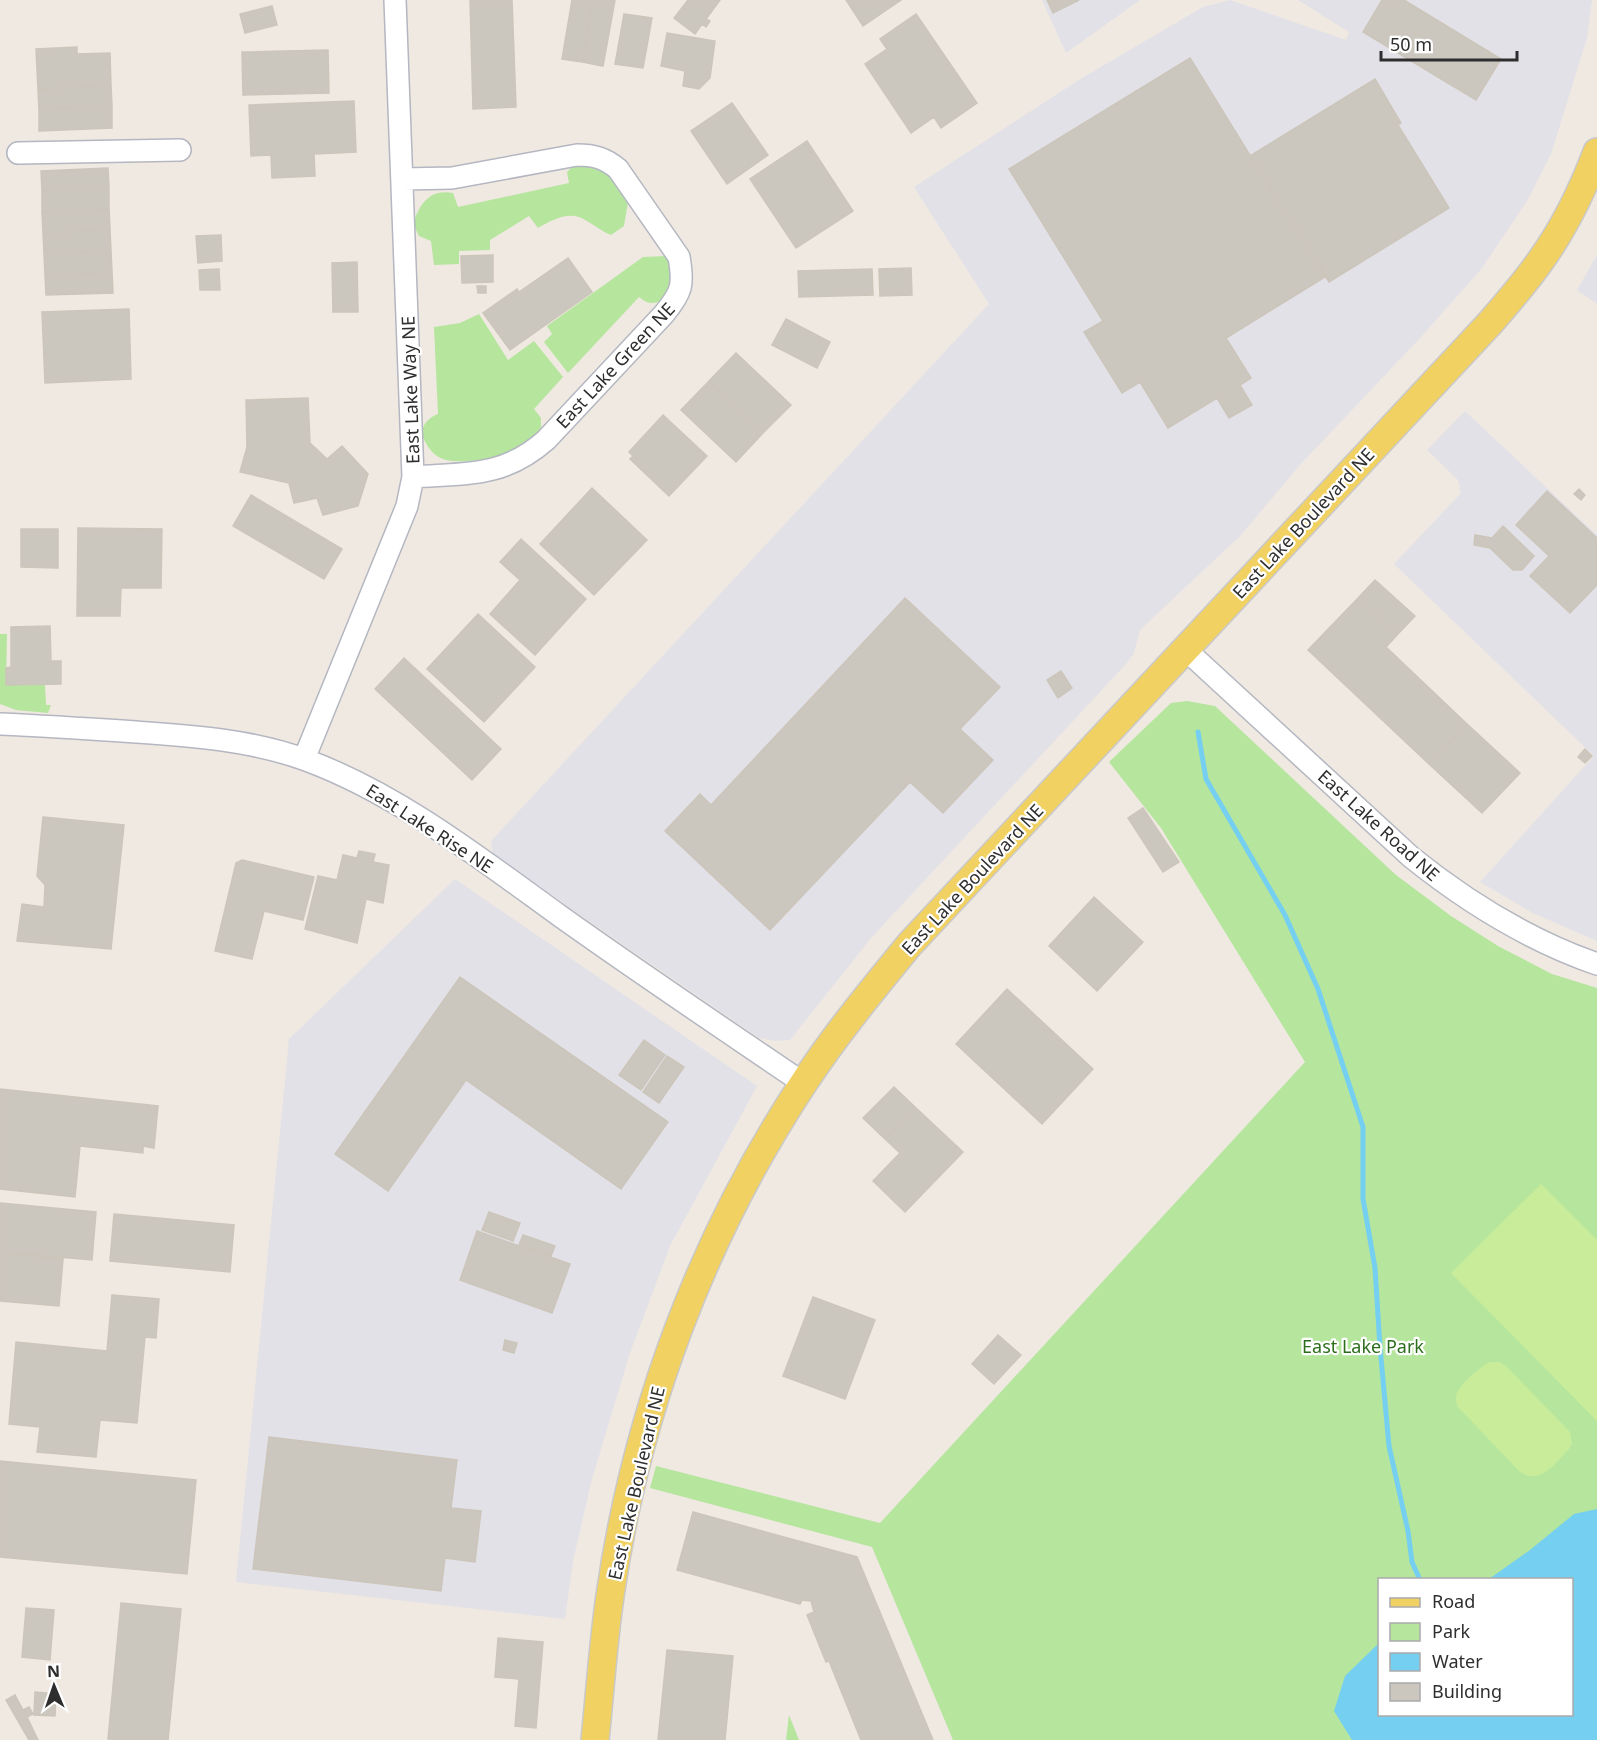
<svg xmlns="http://www.w3.org/2000/svg" width="1597" height="1740" font-family="'Noto Sans',sans-serif">
<rect width="100%" height="100%" fill="#efe9e1"/>
<path fill="#e3e1e8" d="M 1042,0 L 1140,0 L 1066,53 Z
M 1230,0 L 1346,40 L 1349,32 L 1298,0 L 1592,0 L 1587,38 L 1551,154 L 1527,201 L 1482,268 L 1421,337 L 1299,466 L 1241,535 L 1140,630 L 1134,653 L 1126,664 L 871,938 L 790,1040 L 775,1041 L 759,1038 L 493,855 L 491,841 L 989,304 L 914,187 L 1082,78 L 1203,7 Z
M 1597,255 L 1597,304 L 1577,290 Z
M 1465,411 L 1597,535 L 1597,941 L 1533,913 L 1480,882 L 1594,756 L 1394,564 L 1461,493 L 1458,480 L 1427,450 Z
M 455,879 L 757,1086 L 670,1246 L 630,1353 L 592,1479 L 573,1561 L 565,1619 L 236,1582 L 289,1039 Z"/>
<path fill="#b6e59e" fill-rule="evenodd" d="M 582,164 L 608,171 L 628,202 L 624,226 L 611,235 C 601,231 595,225 585,220 C 570,210 552,220 538,228 L 529,216 L 490,240 L 490,250 L 459,251 L 459,264 L 434,265 L 431,241 L 419,236 L 413,224 C 420,203 430,189 453,193 L 458,207 L 569,183 L 567,172 L 572,167 Z
M 667,256 C 668,260 671,265 672,270 C 674,282 667,304 652,303 C 647,303 643,300 639,297 L 568,373 L 544,342 L 552,334 L 547,326 L 643,257 Z
M 479,314 L 508,360 L 534,341 L 563,377 L 534,409 L 541,418 L 541,428 C 520,453 497,460 465,461 C 457,462 444,461 437,456 C 429,450 425,442 421,433 C 424,423 428,418 438,414 L 434,327 L 460,323 Z
M 0,634 L 7,634 L 6,685 L 45,685 L 46,705 L 51,705 L 48,713 L 16,710 L 0,704 Z
M 1187,701 L 1215,706 L 1396,875 L 1451,916 L 1498,946 L 1552,974 L 1597,988 L 1597,1740 L 953,1740 L 872,1547 L 650,1488 L 656,1466 L 880,1523 L 1305,1062 L 1161,828 L 1109,762 L 1171,703 ZM 1380,1580 L 1572,1580 L 1572,1714 L 1380,1714 Z
M 789,1715 L 799,1740 L 786,1740 Z"/>
<path fill="#c9ec9a" d="M 1541,1184 L 1597,1240 L 1597,1421 L 1451,1273 Z
M 1490,1362 L 1499,1362 L 1506,1366 L 1570,1432 L 1572,1444 L 1569,1449 C 1556,1462 1541,1486 1520,1472 L 1457,1406 C 1456,1401 1455,1396 1458,1391 C 1462,1383 1482,1365 1490,1362 Z"/>
<path fill="#75cff0" d="M 1597,1509 L 1597,1740 L 1352,1740 L 1334,1711 L 1345,1676 L 1379,1643 L 1380,1714 L 1572,1714 L 1572,1580 L 1489,1579 L 1530,1550 L 1574,1514 Z"/>
<g fill="none" stroke-linecap="round" stroke-linejoin="round">
<path stroke="#75cff0" stroke-width="5" d="M 1198,732 L 1206,779 L 1285,915 L 1318,989 L 1363,1127 L 1363,1199 L 1375,1268 L 1380,1347 L 1389,1446 L 1408,1531 L 1412,1562 L 1420,1580"/>
</g>
<path fill="#cbc7bf" stroke="#cbc5ba" stroke-width="1.5" d="M 470,0 L 512,0 L 516,107 L 473,109 Z
M 572,0 L 593,0 L 582,62 L 562,59 Z
M 593,0 L 615,0 L 603,66 L 582,62 Z
M 688,0 L 720,0 L 706,19 L 710,21 L 706,27 L 702,24 L 695,34 L 674,18 Z
M 846,0 L 901,0 L 863,26 Z
M 1047,0 L 1079,0 L 1053,13 Z
M 1382,0 L 1404,0 L 1501,59 L 1476,100 L 1363,32 Z
M 272,6 L 277,25 L 245,33 L 240,14 Z
M 624,14 L 652,18 L 643,68 L 615,64 Z
M 916,14 L 977,103 L 941,128 L 934,117 L 911,133 L 865,64 L 887,49 L 880,39 Z
M 667,33 L 715,41 L 710,78 L 699,89 L 683,86 L 685,71 L 661,66 Z
M 77,47 L 77,54 L 110,53 L 111,86 L 38,89 L 36,49 Z
M 328,50 L 329,93 L 243,95 L 242,52 Z
M 1190,58 L 1325,277 L 1226,338 L 1251,378 L 1240,385 L 1252,405 L 1229,418 L 1217,398 L 1168,428 L 1140,382 L 1122,393 L 1084,332 L 1103,321 L 1009,169 Z
M 1375,79 L 1401,123 L 1398,125 L 1449,208 L 1329,282 L 1250,156 Z
M 111,86 L 112,106 L 39,109 L 38,89 Z
M 354,101 L 356,152 L 314,154 L 315,176 L 272,178 L 271,155 L 251,156 L 249,105 Z
M 732,103 L 768,155 L 727,184 L 691,131 Z
M 112,106 L 112,128 L 39,131 L 39,109 Z
M 807,141 L 853,211 L 796,248 L 750,179 Z
M 108,168 L 109,188 L 42,191 L 41,171 Z
M 109,188 L 109,209 L 42,212 L 42,191 Z
M 109,209 L 110,230 L 43,233 L 42,212 Z
M 110,230 L 111,251 L 44,254 L 43,233 Z
M 221,235 L 222,261 L 198,263 L 196,236 Z
M 111,251 L 112,272 L 45,275 L 44,254 Z
M 493,255 L 493,282 L 462,283 L 461,256 Z
M 568,258 L 592,292 L 510,350 L 483,313 L 517,289 L 519,292 Z
M 357,262 L 358,312 L 333,312 L 332,263 Z
M 911,268 L 912,295 L 880,296 L 879,269 Z
M 219,269 L 220,290 L 200,290 L 199,270 Z
M 872,269 L 873,295 L 799,297 L 798,271 Z
M 112,272 L 113,293 L 46,295 L 45,275 Z
M 477,286 L 486,286 L 486,293 L 478,293 Z
M 129,309 L 131,379 L 45,383 L 42,312 Z
M 786,319 L 830,342 L 817,368 L 772,345 Z
M 736,353 L 791,405 L 763,433 L 709,381 Z
M 709,381 L 763,433 L 736,462 L 681,410 Z
M 308,398 L 310,443 L 327,459 L 342,446 L 368,474 L 358,506 L 323,515 L 317,498 L 294,503 L 289,483 L 240,472 L 247,447 L 246,400 Z
M 663,415 L 707,456 L 669,496 L 630,459 L 633,456 L 629,452 Z
M 592,488 L 647,540 L 594,595 L 540,544 Z
M 1579,489 L 1585,495 L 1581,500 L 1574,494 Z
M 1547,491 L 1597,538 L 1597,585 L 1570,613 L 1530,576 L 1549,556 L 1516,525 Z
M 251,495 L 342,549 L 324,579 L 233,526 Z
M 1503,526 L 1534,556 L 1522,570 L 1513,570 L 1490,548 L 1474,545 L 1475,535 L 1492,538 Z
M 78,528 L 162,529 L 161,588 L 121,588 L 120,616 L 77,616 Z
M 21,529 L 58,529 L 58,568 L 21,567 Z
M 521,539 L 586,599 L 535,655 L 490,614 L 520,580 L 500,562 Z
M 1375,580 L 1415,616 L 1398,634 L 1359,597 Z
M 1359,597 L 1398,634 L 1386,647 L 1467,724 L 1429,764 L 1308,650 Z
M 905,598 L 1000,687 L 960,729 L 993,760 L 943,813 L 910,782 L 770,930 L 665,831 L 700,794 L 711,805 Z
M 478,614 L 535,667 L 484,722 L 427,669 Z
M 50,626 L 51,661 L 61,661 L 61,684 L 6,685 L 6,668 L 11,667 L 11,627 Z
M 404,658 L 501,749 L 472,780 L 375,689 Z
M 1061,671 L 1072,688 L 1058,698 L 1047,680 Z
M 1467,724 L 1520,773 L 1482,813 L 1429,764 Z
M 1585,749 L 1592,756 L 1585,763 L 1578,757 Z
M 1143,808 L 1179,862 L 1163,872 L 1128,818 Z
M 43,817 L 124,825 L 111,949 L 17,941 L 22,904 L 44,907 L 45,885 L 37,876 Z
M 359,851 L 375,854 L 373,862 L 389,865 L 383,903 L 366,899 L 357,943 L 305,929 L 318,876 L 337,880 L 343,855 L 357,858 Z
M 242,860 L 314,877 L 303,920 L 264,911 L 252,959 L 215,951 L 236,863 Z
M 1094,897 L 1143,942 L 1097,991 L 1049,946 Z
M 460,977 L 668,1122 L 621,1189 L 466,1080 L 388,1191 L 335,1154 Z
M 1007,989 L 1093,1069 L 1042,1124 L 956,1044 Z
M 644,1040 L 665,1055 L 641,1090 L 619,1075 Z
M 667,1056 L 684,1067 L 659,1103 L 643,1092 Z
M 894,1087 L 915,1107 L 885,1139 L 863,1118 Z
M 0,1089 L 158,1106 L 154,1148 L 143,1146 L 143,1153 L 80,1146 L 75,1197 L 0,1189 Z
M 915,1107 L 963,1152 L 905,1212 L 873,1181 L 900,1153 L 885,1139 Z
M 0,1203 L 96,1212 L 92,1260 L 0,1252 Z
M 489,1212 L 520,1223 L 513,1241 L 482,1230 Z
M 114,1214 L 234,1225 L 230,1272 L 110,1261 Z
M 477,1231 L 570,1264 L 552,1313 L 460,1280 Z
M 523,1235 L 555,1246 L 551,1256 L 519,1245 Z
M 0,1253 L 63,1259 L 59,1306 L 0,1301 Z
M 112,1295 L 159,1299 L 156,1338 L 145,1337 L 137,1423 L 100,1420 L 96,1457 L 37,1452 L 40,1427 L 9,1424 L 16,1342 L 107,1351 Z
M 813,1297 L 875,1320 L 845,1399 L 783,1376 Z
M 998,1335 L 1021,1355 L 994,1384 L 972,1364 Z
M 505,1340 L 517,1343 L 514,1353 L 503,1350 Z
M 269,1437 L 457,1460 L 451,1508 L 481,1511 L 475,1562 L 445,1558 L 441,1591 L 253,1569 Z
M 0,1461 L 196,1480 L 187,1574 L 0,1557 Z
M 693,1512 L 857,1557 L 933,1740 L 861,1740 L 829,1661 L 826,1662 L 807,1615 L 814,1612 L 811,1601 L 802,1600 L 800,1604 L 677,1570 Z
M 121,1603 L 181,1609 L 168,1740 L 108,1739 Z
M 26,1608 L 54,1610 L 50,1660 L 22,1657 Z
M 498,1638 L 543,1642 L 536,1728 L 515,1726 L 519,1679 L 495,1677 Z
M 667,1650 L 733,1656 L 725,1740 L 658,1740 Z
M 35,1692 L 56,1694 L 55,1716 L 34,1715 Z
M 15,1695 L 23,1710 L 29,1707 L 33,1714 L 27,1717 L 38,1740 L 29,1740 L 6,1700 Z"/>
<g fill="none" stroke-linecap="round" stroke-linejoin="round">
<g stroke="#b4b7c1" stroke-width="24">
<path id="minor" d="M 18,153 L 180,150
M 403,179 L 452,178 L 577,155 C 594,155 605,158 618,169 L 679,257 C 684,285 682,292 664,314 L 546,440 C 503,478 466,473 413,477
M 1186,650 L 1411,857 C 1467,902 1528,940 1597,964
M 0,724 C 45,726 91,729 136,732 C 193,736 252,740 306,760 C 398,794 481,859 560,916 C 640,973 722,1028 803,1083
M 304,759 L 407,506 L 413,477 L 395,0"/>
</g>
<g stroke="#c9c9c9" stroke-width="30">
<path id="major" d="M 595,1740 C 600,1692 603,1644 610,1596 C 636,1414 702,1237 803,1084 C 835,1035 873,989 910,944 L 1491,322 C 1508,302 1526,282 1541,260 C 1564,228 1583,189 1597,152"/>
</g>
<use href="#minor" stroke="#fff" stroke-width="21"/>
<use href="#major" stroke="#f2d163" stroke-width="27"/>
</g>
<g text-anchor="middle" dominant-baseline="central" stroke-width="4.5" stroke-linejoin="round" paint-order="stroke">
<g font-size="18" fill="#2e2e2e" stroke="#fff">
<text transform="translate(615 365) rotate(-47)">East Lake Green NE</text>
<text transform="translate(410 390) rotate(-92)">East Lake Way NE</text>
<text transform="translate(1303 523) rotate(-47)">East Lake Boulevard NE</text>
<text transform="translate(1379 825) rotate(42)">East Lake Road NE</text>
<text transform="translate(430 828) rotate(33)">East Lake Rise NE</text>
<text transform="translate(972 879) rotate(-47)">East Lake Boulevard NE</text>
<text transform="translate(636 1483) rotate(-77)">East Lake Boulevard NE</text>
</g>
<g font-size="18" fill="#2c6e1b" stroke="#fff">
<text x="1363" y="1346">East Lake Park</text>
</g>
</g>
<rect x="1378" y="1578" width="195" height="138" fill="#ffffff" stroke="#ababab" stroke-width="1.5"/>
<rect x="1390" y="1598" width="30" height="9" fill="#f2d163" stroke="#ababab" stroke-width="1.5"/>
<text x="1432" y="1608" font-size="18" fill="#2e2e2e">Road</text>
<rect x="1390" y="1623" width="30" height="18" fill="#b6e59e" stroke="#ababab" stroke-width="1.5"/>
<text x="1432" y="1638" font-size="18" fill="#2e2e2e">Park</text>
<rect x="1390" y="1653" width="30" height="18" fill="#75cff0" stroke="#ababab" stroke-width="1.5"/>
<text x="1432" y="1668" font-size="18" fill="#2e2e2e">Water</text>
<rect x="1390" y="1683" width="30" height="18" fill="#cbc7bf" stroke="#ababab" stroke-width="1.5"/>
<text x="1432" y="1698" font-size="18" fill="#2e2e2e">Building</text>
<g transform="translate(54 1686) rotate(358)" stroke="#ffffff" stroke-width="4.5" paint-order="stroke">
<path d="M0-4.5L10 22L0 15L-10 22Z" fill="#2e2e2e"/>
<text y="-9" font-size="16" font-weight="bold" text-anchor="middle" fill="#2e2e2e">N</text>
</g>
<path d="M1381 51v9h136v-9" fill="none" stroke="#2e2e2e" stroke-width="3"/>
<text x="1390" y="51" font-size="18" fill="#2e2e2e" stroke="#ffffff" stroke-width="4.5" paint-order="stroke">50 m</text>
</svg>
